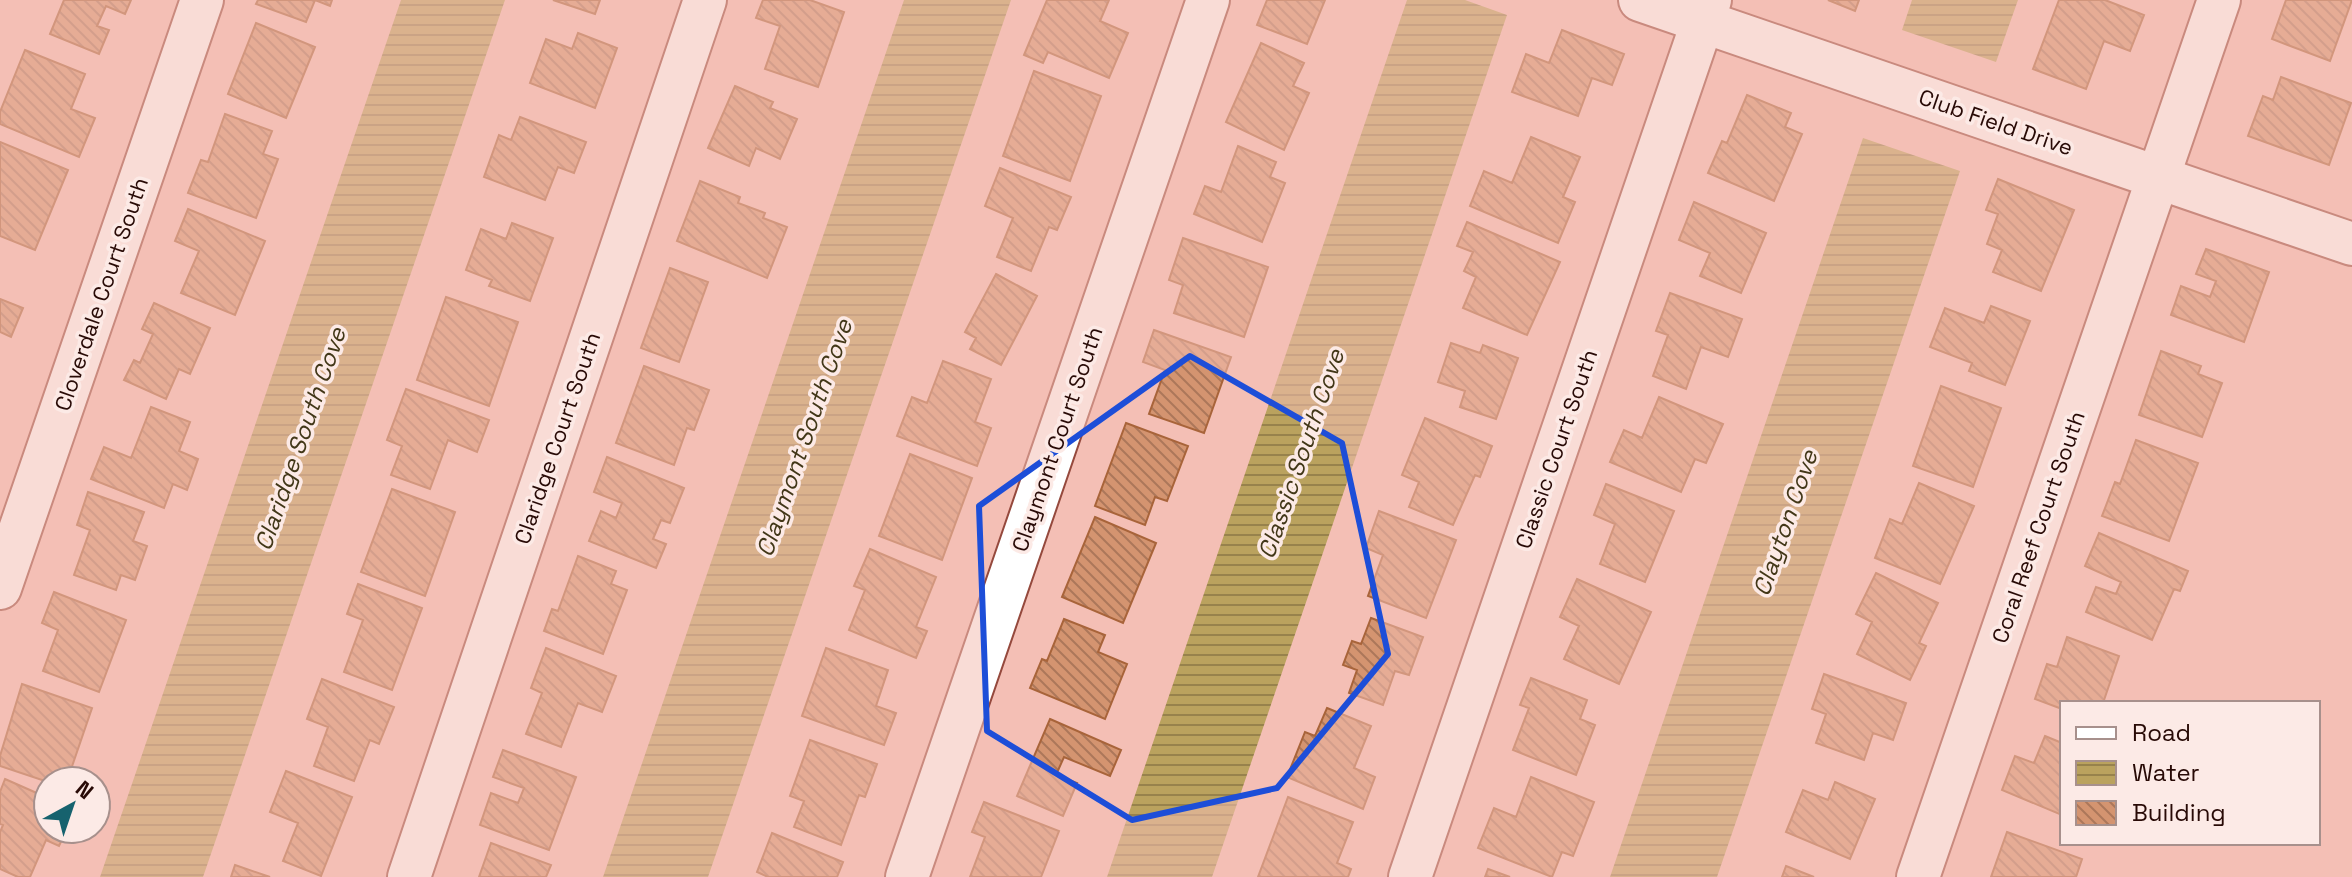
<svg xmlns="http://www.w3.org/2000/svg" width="2352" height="877" font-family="'Space Grotesk',sans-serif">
<defs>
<pattern id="water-rules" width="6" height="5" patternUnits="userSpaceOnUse" patternTransform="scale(2)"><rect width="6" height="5" fill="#baa25e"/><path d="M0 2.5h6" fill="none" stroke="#97824c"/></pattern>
<pattern id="building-back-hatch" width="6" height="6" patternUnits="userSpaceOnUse" patternTransform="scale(2)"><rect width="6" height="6" fill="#d49470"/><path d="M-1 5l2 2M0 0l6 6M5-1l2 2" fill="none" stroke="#ac775a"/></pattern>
</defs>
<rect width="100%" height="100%" fill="#f4bfb5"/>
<path fill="url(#water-rules)" d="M 401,0 L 505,0 L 203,877 L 100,877 Z
M 904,0 L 1011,0 L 708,877 L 603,877 Z
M 1407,0 L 1465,0 L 1507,15 L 1212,877 L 1107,877 Z
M 1912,0 L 2018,0 L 1996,62 L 1902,30 Z
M 1863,138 L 1960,171 L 1717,877 L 1610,877 Z"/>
<path fill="url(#building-back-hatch)" stroke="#a8643a" stroke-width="2" d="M 64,0 L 131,0 L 125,14 L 106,6 L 97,26 L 109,30 L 99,54 L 50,34 Z
M 258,0 L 332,0 L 330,6 L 315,0 L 306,22 L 256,4 Z
M 553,0 L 600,0 L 595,14 Z
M 763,0 L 810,0 L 844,12 L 818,87 L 765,69 L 780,26 L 756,18 Z
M 1047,0 L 1109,0 L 1100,21 L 1128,33 L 1109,78 L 1048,52 L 1043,63 L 1024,55 Z
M 1267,0 L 1325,0 L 1307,44 L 1257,25 Z
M 1828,0 L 1859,0 L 1855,11 Z
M 2059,0 L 2105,0 L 2144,15 L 2130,51 L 2104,41 L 2086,89 L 2033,69 Z
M 2286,0 L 2352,0 L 2330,61 L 2272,39 Z
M 256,23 L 315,47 L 286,118 L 228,94 Z
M 1562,30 L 1624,54 L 1612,85 L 1592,78 L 1578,116 L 1512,92 L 1526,54 L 1549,63 Z
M 578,33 L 617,48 L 595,108 L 530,83 L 546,39 L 572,49 Z
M 1261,43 L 1304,63 L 1293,86 L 1309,93 L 1284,150 L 1226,122 Z
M 25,50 L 85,74 L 71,109 L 95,118 L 79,157 L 0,124 L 0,112 Z
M 1034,71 L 1101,96 L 1070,181 L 1003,156 Z
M 2281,77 L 2351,103 L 2329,165 L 2248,136 L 2263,96 L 2273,100 Z
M 735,86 L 773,102 L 770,108 L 797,119 L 780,159 L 756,148 L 749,166 L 708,148 Z
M 1747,95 L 1791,113 L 1785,127 L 1802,134 L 1774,201 L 1708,173 L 1722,141 L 1727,143 Z
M 225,114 L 272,131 L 263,154 L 278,159 L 256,218 L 188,193 L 201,160 L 208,162 Z
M 520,117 L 586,142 L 574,173 L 558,167 L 545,200 L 484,177 L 499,135 L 511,140 Z
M 1531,137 L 1580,157 L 1563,197 L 1575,202 L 1558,243 L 1470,206 L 1484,171 L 1512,183 Z
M 0,142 L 68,170 L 35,250 L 0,236 Z
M 1238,146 L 1276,162 L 1270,177 L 1285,183 L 1262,242 L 1194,214 L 1205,186 L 1221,192 Z
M 1000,168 L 1071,197 L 1057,230 L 1049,227 L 1031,271 L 997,257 L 1013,218 L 985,206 Z
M 1998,179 L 2074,210 L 2041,291 L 1993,272 L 2002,250 L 1987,244 L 1998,214 L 1986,210 Z
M 700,181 L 740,197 L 738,203 L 765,213 L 763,218 L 787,227 L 767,278 L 677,241 Z
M 1694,202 L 1766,233 L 1741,293 L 1700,276 L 1710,253 L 1679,240 Z
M 188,209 L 265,241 L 235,315 L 181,293 L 199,251 L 175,241 Z
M 1467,222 L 1560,262 L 1527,335 L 1463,308 L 1476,277 L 1464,271 L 1473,252 L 1457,246 Z
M 512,223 L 553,238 L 530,301 L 489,286 L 492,280 L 466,270 L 481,229 L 506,239 Z
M 1183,238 L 1268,267 L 1244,337 L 1174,313 L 1183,285 L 1169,280 Z
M 2206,249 L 2269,272 L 2244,342 L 2171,315 L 2181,286 L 2210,297 L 2216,281 L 2196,274 Z
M 670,268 L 708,282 L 679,362 L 641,348 Z
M 996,274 L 1037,296 L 1001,365 L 970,349 L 976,338 L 965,332 Z
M 1670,293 L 1742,319 L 1728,357 L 1701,347 L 1686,389 L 1653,376 L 1668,335 L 1656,331 Z
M 446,297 L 518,322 L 489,406 L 417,380 Z
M 0,299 L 23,308 L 11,337 L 0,332 Z
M 154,303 L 210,328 L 190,374 L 179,369 L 166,399 L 124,380 L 134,360 L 140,363 L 153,334 L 142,329 Z
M 1991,306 L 2030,321 L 2005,385 L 1969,371 L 1972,363 L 1930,347 L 1945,308 L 1984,323 Z
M 1154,330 L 1231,357 L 1204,433 L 1149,414 L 1165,370 L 1143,362 Z
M 1451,343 L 1480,353 L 1483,345 L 1518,358 L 1496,419 L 1460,407 L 1465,391 L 1438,382 Z
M 2161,351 L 2201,366 L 2198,374 L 2222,383 L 2202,437 L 2139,415 Z
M 943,361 L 991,379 L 975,422 L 991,428 L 977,466 L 897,436 L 912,397 L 927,403 Z
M 644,366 L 709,390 L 694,430 L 687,428 L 674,465 L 616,443 Z
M 1941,386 L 2001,408 L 1973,487 L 1913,466 Z
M 406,389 L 489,420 L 477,452 L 448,440 L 430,489 L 391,475 L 402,446 L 387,440 Z
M 1659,397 L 1723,424 L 1706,463 L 1695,459 L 1681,492 L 1610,462 L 1624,430 L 1642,438 Z
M 151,407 L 190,422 L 179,451 L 198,459 L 187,490 L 173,484 L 164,508 L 91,479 L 104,447 L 131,458 Z
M 1425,418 L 1492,446 L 1480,477 L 1475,475 L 1453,525 L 1409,507 L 1419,482 L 1402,475 Z
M 1126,423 L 1188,446 L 1167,501 L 1155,497 L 1145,525 L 1095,506 Z
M 2136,440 L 2198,463 L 2169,541 L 2102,516 L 2115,482 L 2120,484 Z
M 910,454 L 972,478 L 942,560 L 879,536 Z
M 607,457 L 684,488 L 670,523 L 661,520 L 653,539 L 666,544 L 656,568 L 589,541 L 601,511 L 616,518 L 622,503 L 594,492 Z
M 1919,483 L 1974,506 L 1940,584 L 1875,558 L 1890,519 L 1902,524 Z
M 1606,484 L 1674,511 L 1645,582 L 1600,564 L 1615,524 L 1594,515 Z
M 392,489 L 455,512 L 425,596 L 361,572 Z
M 88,492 L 144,512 L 133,541 L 147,546 L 135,580 L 121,575 L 116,590 L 74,575 L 90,530 L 77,525 Z
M 1379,511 L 1456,540 L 1426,618 L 1368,596 L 1383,555 L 1366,548 Z
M 1095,517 L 1156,543 L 1123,623 L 1062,597 Z
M 2099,533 L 2188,571 L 2180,591 L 2174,589 L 2152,640 L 2086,612 L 2096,587 L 2116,594 L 2121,582 L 2085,566 Z
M 870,549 L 936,577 L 916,627 L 927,631 L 916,658 L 849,630 L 865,590 L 854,586 Z
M 578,556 L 616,571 L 611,584 L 627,590 L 603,654 L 544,631 L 552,609 L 558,611 Z
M 1876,573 L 1938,603 L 1919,643 L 1926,646 L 1910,680 L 1857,654 L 1872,622 L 1856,614 Z
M 1577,579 L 1651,612 L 1619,684 L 1564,659 L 1579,626 L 1560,617 Z
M 358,584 L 422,608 L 392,690 L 344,672 L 363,620 L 347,614 Z
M 54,592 L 126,620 L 99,692 L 43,671 L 58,630 L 42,623 Z
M 1371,618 L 1423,637 L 1409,675 L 1395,671 L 1383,705 L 1349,693 L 1357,670 L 1343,665 L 1352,641 L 1361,644 Z
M 1064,619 L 1105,635 L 1098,652 L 1127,664 L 1105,719 L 1030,688 L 1042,659 L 1047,661 Z
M 2067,637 L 2119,656 L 2103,703 L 2062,703 L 2062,709 L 2035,699 L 2047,664 L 2057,667 Z
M 546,648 L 616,676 L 602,712 L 578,703 L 561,747 L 526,734 L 542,693 L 531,688 Z
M 826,648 L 888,670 L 876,706 L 896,713 L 884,745 L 802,716 Z
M 1824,674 L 1906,703 L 1893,740 L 1873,733 L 1864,760 L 1816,743 L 1826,714 L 1812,709 Z
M 1531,678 L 1587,700 L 1580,719 L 1595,725 L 1576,775 L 1513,750 L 1529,708 L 1520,705 Z
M 322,679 L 394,707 L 379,744 L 370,740 L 354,781 L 314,766 L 328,727 L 307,719 Z
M 22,684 L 92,708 L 67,781 L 48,782 L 0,766 L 0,756 Z
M 1327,708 L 1371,726 L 1354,768 L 1375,777 L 1363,809 L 1287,777 L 1305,732 L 1315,736 Z
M 1050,719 L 1121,750 L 1110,776 L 1064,757 L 1056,775 L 1077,783 L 1063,816 L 1017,796 Z
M 2045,736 L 2062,743 L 2062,815 L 2002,790 L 2015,756 L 2034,763 Z
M 810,740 L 877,764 L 865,797 L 859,795 L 841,845 L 794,827 L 804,801 L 790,796 Z
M 503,750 L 576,777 L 549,850 L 480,825 L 491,793 L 518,803 L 524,788 L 493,777 Z
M 286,771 L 352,797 L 321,876 L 283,861 L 298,823 L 270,812 Z
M 1531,777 L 1594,802 L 1573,856 L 1562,852 L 1552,877 L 1478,848 L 1494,808 L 1516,817 Z
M 5,779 L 48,798 L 48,829 L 67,829 L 59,846 L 46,840 L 30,877 L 18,877 L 0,869 L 0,832 L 3,825 L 0,824 L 0,792 Z
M 1835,782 L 1875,799 L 1850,859 L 1786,832 L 1803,790 L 1828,800 Z
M 1288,797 L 1353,822 L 1337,863 L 1351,869 L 1348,877 L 1258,877 Z
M 984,802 L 1059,831 L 1041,877 L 970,877 L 985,837 L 972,832 Z
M 2007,832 L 2082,859 L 2076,877 L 1991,877 Z
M 772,833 L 843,862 L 837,877 L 768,877 L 757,872 Z
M 491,843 L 551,865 L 546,877 L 479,877 Z
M 235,865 L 270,877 L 231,877 Z
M 1786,866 L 1814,877 L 1782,877 Z
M 1488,869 L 1510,877 L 1485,877 Z"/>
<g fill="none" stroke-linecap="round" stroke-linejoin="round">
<g stroke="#95493d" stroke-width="46">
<path id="minor" d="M 1640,0 L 2352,244
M 0,588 L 202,0
M 409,877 L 705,0
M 907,877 L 1208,0
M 1410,877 L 1710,0
M 1918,877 L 2219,0"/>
</g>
<use href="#minor" stroke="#fff" stroke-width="42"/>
</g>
<path d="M0 0H2352V877H0ZM 1190,356 L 1342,443 L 1388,654 L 1277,788 L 1132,820 L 987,731 L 979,506 Z" fill="#f4bfb5" fill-opacity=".55" fill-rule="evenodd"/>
<path fill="none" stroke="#1d4ed8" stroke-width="6" stroke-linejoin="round" d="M 1190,356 L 1342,443 L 1388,654 L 1277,788 L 1132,820 L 987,731 L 979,506 Z"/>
<g text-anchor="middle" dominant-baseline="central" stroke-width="7" stroke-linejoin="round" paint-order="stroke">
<g font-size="22" fill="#280a06" stroke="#fceae6">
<text transform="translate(1996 122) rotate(19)">Club Field Drive</text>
<text transform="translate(101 294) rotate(-71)">Cloverdale Court South</text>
<text transform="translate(557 438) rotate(-71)">Claridge Court South</text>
<text transform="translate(1057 439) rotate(-71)">Claymont Court South</text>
<text transform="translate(1556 449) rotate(-71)">Classic Court South</text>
<text transform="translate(2038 527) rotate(-71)">Coral Reef Court South</text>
</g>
<g font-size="24" font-style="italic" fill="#423718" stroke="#fceae6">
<text transform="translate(804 438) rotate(-71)">Claymont South Cove</text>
<text transform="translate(300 439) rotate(-71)">Claridge South Cove</text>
<text transform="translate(1301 454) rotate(-71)">Classic South Cove</text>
<text transform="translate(1785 523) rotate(-71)">Clayton Cove</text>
</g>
</g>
<rect x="2060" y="701" width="260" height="144" fill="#fceae6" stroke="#a7908c" stroke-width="2"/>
<rect x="2076" y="727" width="40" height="12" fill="#ffffff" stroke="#a7908c" stroke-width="2"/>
<text x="2132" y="741" font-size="24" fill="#280a06">Road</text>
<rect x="2076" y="761" width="40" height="24" fill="url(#water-rules)" stroke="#a7908c" stroke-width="2"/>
<text x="2132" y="781" font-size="24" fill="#280a06">Water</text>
<rect x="2076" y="801" width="40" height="24" fill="url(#building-back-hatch)" stroke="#a7908c" stroke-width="2"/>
<text x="2132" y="821" font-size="24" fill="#280a06">Building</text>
<g transform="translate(72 805) rotate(40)"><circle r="38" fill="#fceae6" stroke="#a7908c" stroke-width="2"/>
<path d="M0-6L14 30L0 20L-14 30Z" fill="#16626e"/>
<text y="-12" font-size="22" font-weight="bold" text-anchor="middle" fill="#280a06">N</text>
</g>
</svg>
